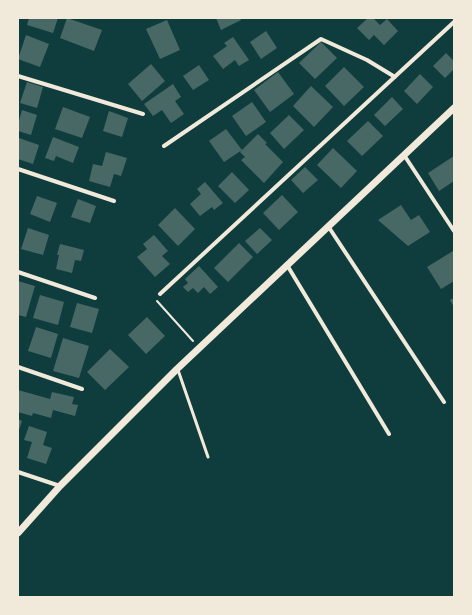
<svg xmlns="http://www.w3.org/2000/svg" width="472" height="615" font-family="Montserrat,sans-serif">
<rect width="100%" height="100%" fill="#0f3d3e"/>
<path fill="#486865" d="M 29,18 L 58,18 L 53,33 L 27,25 Z
M 67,18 L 102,30 L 94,51 L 60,38 Z
M 216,18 L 240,18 L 241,20 L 221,30 Z
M 368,18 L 373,18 L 380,25 L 387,19 L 398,31 L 384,45 L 374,35 L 369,40 L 357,28 Z
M 167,20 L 180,50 L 160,59 L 146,29 Z
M 266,31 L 277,48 L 261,59 L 250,42 Z
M 26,35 L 49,44 L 40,67 L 18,59 Z
M 233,37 L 249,60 L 239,66 L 235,60 L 223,69 L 213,56 L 227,46 L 224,43 Z
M 321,42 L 337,58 L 315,79 L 299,63 Z
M 446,53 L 454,61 L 454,69 L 445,78 L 433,66 Z
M 151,64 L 165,81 L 142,101 L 128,84 Z
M 199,65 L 209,80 L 193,90 L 183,76 Z
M 344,67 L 364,87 L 344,106 L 325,86 Z
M 278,72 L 294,94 L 270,112 L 254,90 Z
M 420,74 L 433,87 L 417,104 L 404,91 Z
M 27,82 L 43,87 L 37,108 L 20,103 Z
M 173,84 L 181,97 L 175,101 L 184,114 L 171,123 L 162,110 L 153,116 L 144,104 Z
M 311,86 L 333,107 L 314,127 L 293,106 Z
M 392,97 L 403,109 L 385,126 L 374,115 Z
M 252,102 L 266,122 L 246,136 L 232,116 Z
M 63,107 L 90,117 L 82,138 L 55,129 Z
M 22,110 L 37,115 L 31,135 L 18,131 L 18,124 Z
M 109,111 L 128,118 L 122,137 L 103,131 Z
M 289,115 L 304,130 L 284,149 L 270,133 Z
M 368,121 L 383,136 L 362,156 L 347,141 Z
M 226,129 L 242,150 L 224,162 L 209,141 Z
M 258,134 L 267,143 L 265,144 L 283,162 L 264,183 L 241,160 L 245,157 L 240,152 Z
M 53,137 L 79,147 L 73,163 L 56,156 L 54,161 L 45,158 Z
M 19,138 L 39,145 L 33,164 L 18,159 Z
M 333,148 L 357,171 L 341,188 L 317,165 Z
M 106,152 L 127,158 L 121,176 L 114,174 L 110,187 L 89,181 L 93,164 L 102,166 Z
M 454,156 L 454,181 L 439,191 L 428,173 Z
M 305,167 L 318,180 L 303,193 L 291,180 Z
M 232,172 L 249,190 L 235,203 L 218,186 Z
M 205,182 L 223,203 L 214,210 L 212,207 L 200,216 L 190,204 L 201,194 L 197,189 Z
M 282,195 L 298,212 L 279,230 L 263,213 Z
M 37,196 L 57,203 L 50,222 L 30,214 Z
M 78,199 L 96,206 L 90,223 L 71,217 Z
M 401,205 L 411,220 L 419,215 L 430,232 L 408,246 L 378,220 Z
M 175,208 L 195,229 L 178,246 L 158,225 Z
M 28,228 L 49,235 L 43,255 L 21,249 Z
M 260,228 L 272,240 L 257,254 L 245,241 Z
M 154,235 L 168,251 L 162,256 L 170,264 L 155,277 L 137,257 L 147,249 L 143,244 Z
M 239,243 L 253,257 L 228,282 L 214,268 Z
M 60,244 L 84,250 L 81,261 L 75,260 L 72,273 L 56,269 L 59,255 L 57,255 Z
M 453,251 L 454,281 L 441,289 L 427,267 Z
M 199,266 L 218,287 L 210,294 L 204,287 L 198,293 L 193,288 L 188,292 L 183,287 L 188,283 L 185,279 Z
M 18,281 L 35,286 L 26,317 L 18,315 Z
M 40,295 L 64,302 L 58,325 L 33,318 Z
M 454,298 L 454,307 L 450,300 Z
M 77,303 L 99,309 L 92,333 L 70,327 Z
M 147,317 L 165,336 L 146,354 L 128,335 Z
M 36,327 L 58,334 L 51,358 L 28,351 Z
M 63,338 L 89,346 L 79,378 L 53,371 Z
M 110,349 L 129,367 L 105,390 L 87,372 Z
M 18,390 L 50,399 L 52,392 L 74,397 L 72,404 L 78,405 L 75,416 L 53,410 L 51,418 L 33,413 L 32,416 L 18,412 Z
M 18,419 L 22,421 L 18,433 Z
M 29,426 L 47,432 L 43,445 L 52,448 L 46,464 L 27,458 L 32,442 L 24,440 Z"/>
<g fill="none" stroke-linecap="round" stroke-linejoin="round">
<path stroke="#f1e9da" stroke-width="2" d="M 157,301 L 193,341"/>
<path stroke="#f1e9da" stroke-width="3" d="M 178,370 L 208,457"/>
<path stroke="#f1e9da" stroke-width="4" d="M 18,76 L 143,114
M 164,146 L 321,39 L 367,60 L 395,77
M 404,155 L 454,231
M 18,169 L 114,201
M 328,226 L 444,402
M 287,265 L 389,434
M 18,272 L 95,298
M 160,294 L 454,22
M 18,367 L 82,389
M 18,472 L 60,486"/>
<path stroke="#f1e9da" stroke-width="7" d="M 18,533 L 60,486 L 177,369 L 454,108"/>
</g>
<rect width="472" height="615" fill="none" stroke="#f1e9da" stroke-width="38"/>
</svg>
